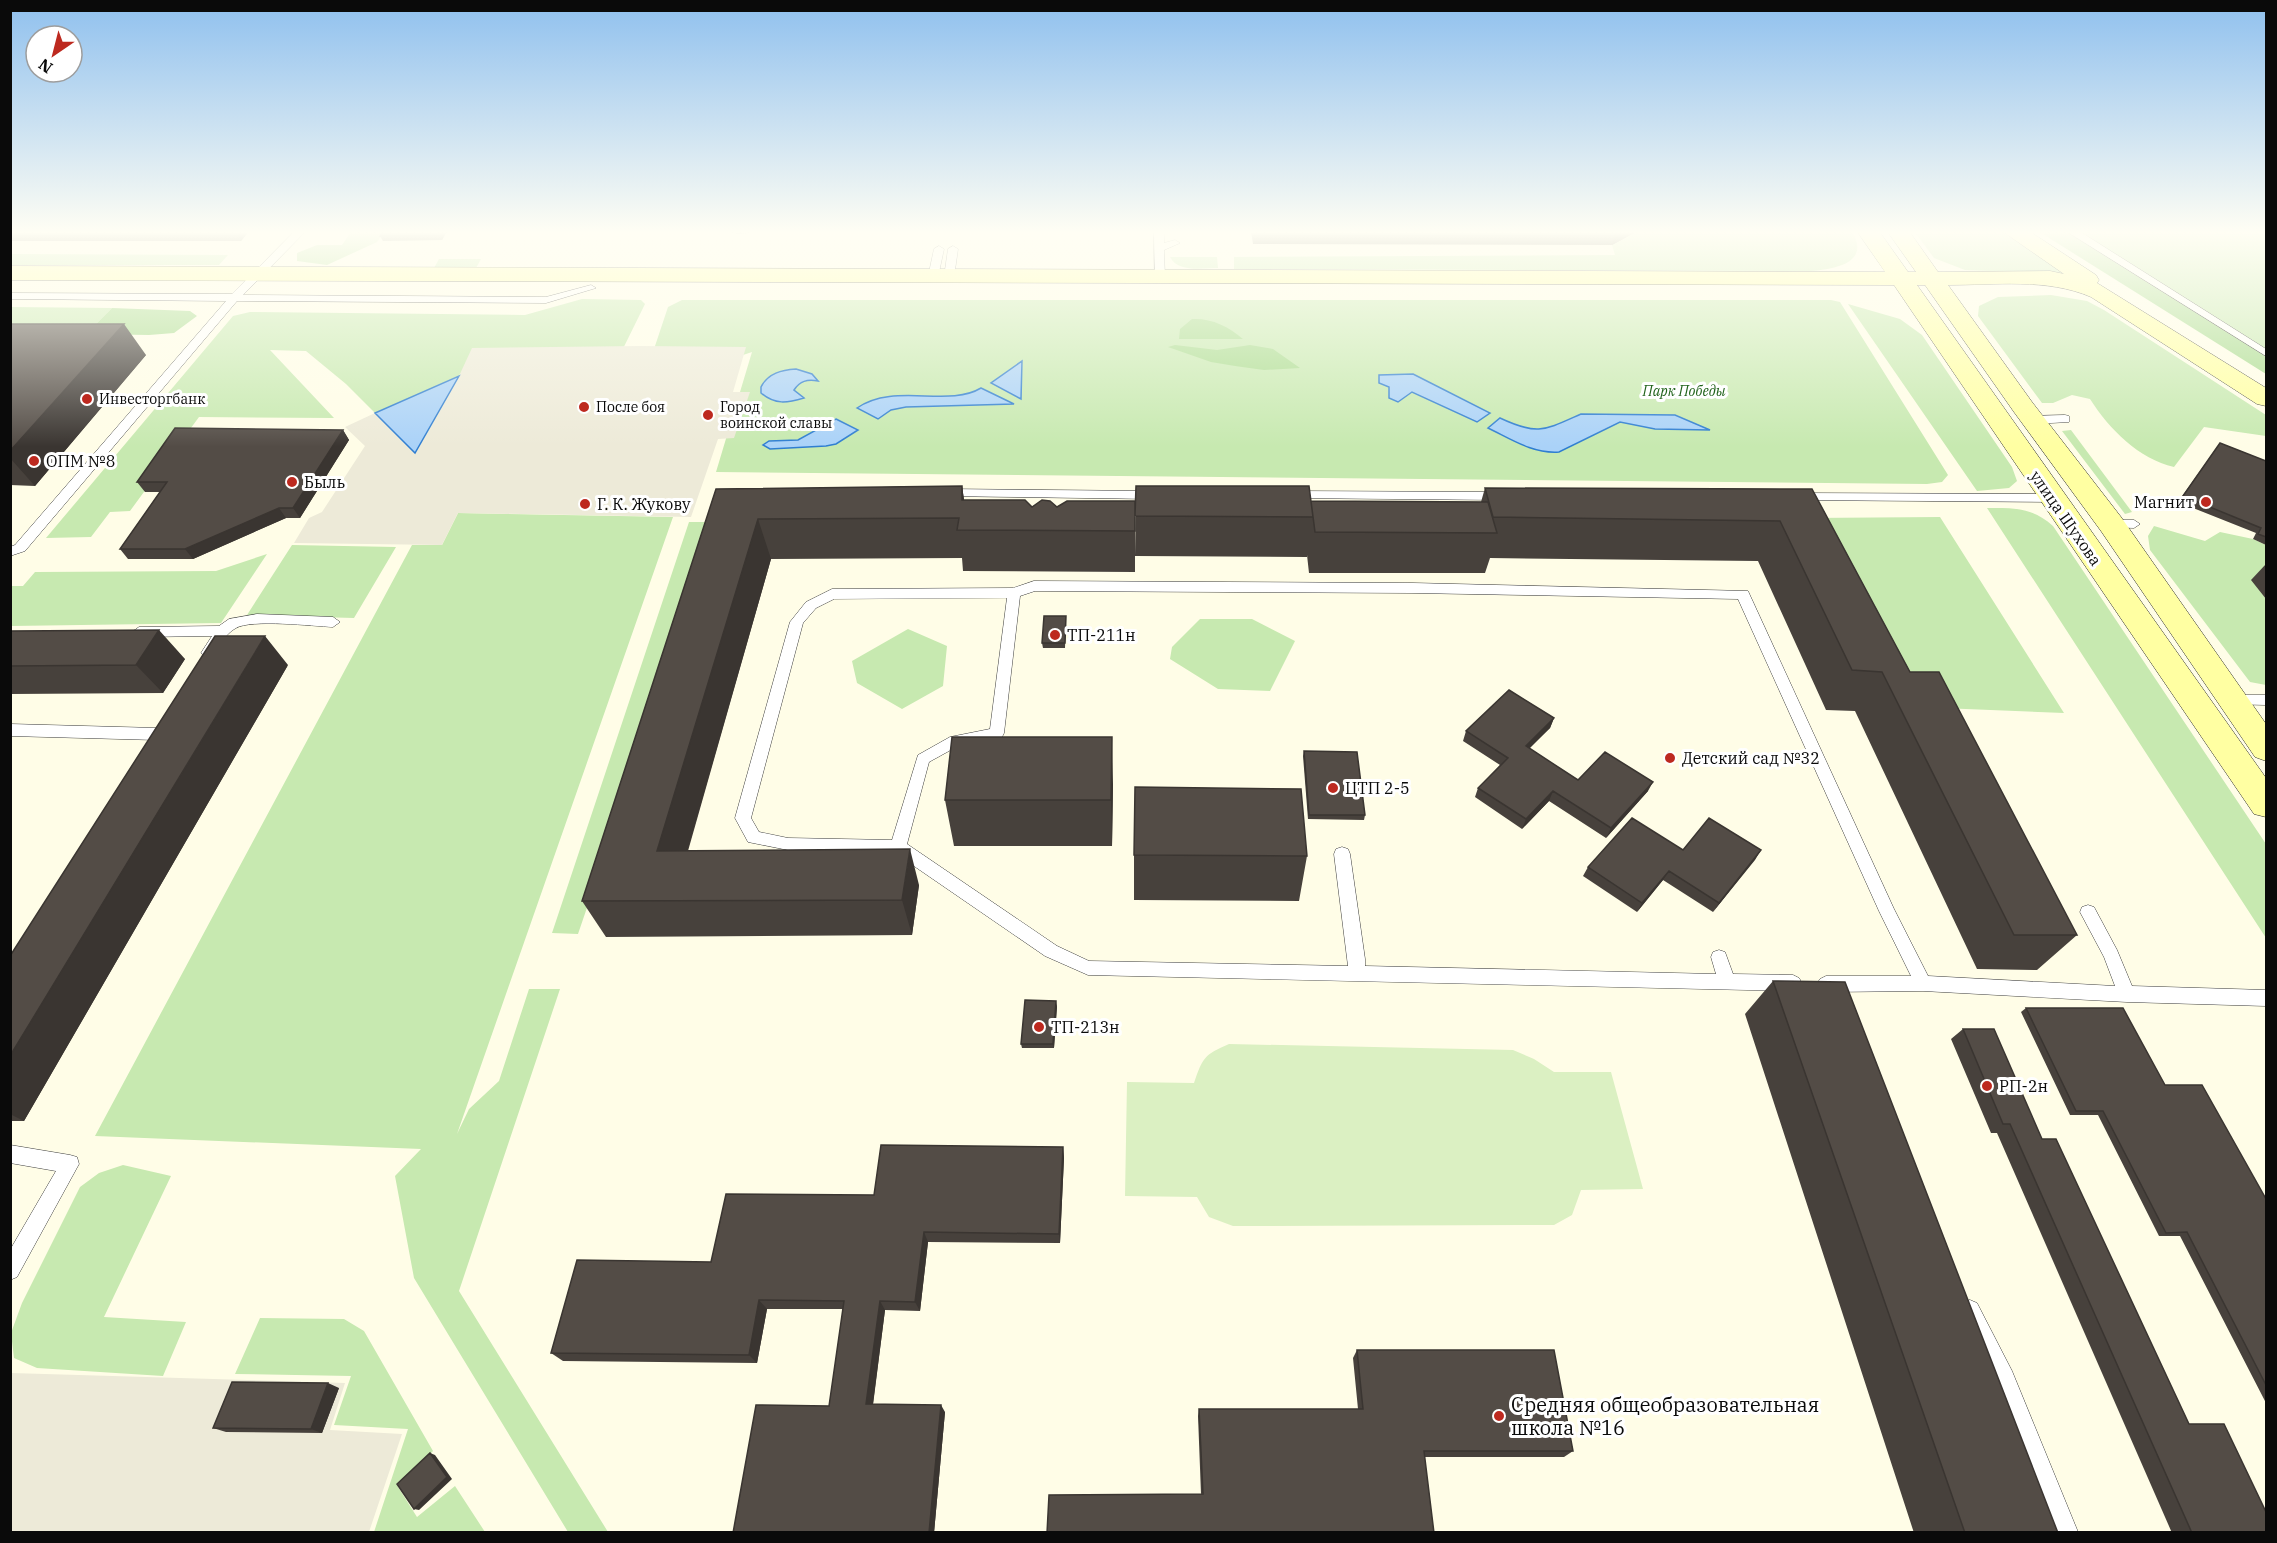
<svg xmlns="http://www.w3.org/2000/svg" width="2277" height="1543" font-family="'IBM Plex Serif',serif">
<rect width="100%" height="100%" fill="#fffde7"/>
<path fill="#c7e9b0" d="M 1631,231 L 1852,231 C 1871,263 1835,269 1811,271 L 1234,269 L 1234,257 L 1615,255 L 1612,245 L 1632,235 Z
M 1914,231 L 2001,231 L 2065,274 L 1965,270 L 1934,258 Z
M 2065,231 L 2266,231 L 2266,357 L 2258,353 Z
M 11,254 L 228,255 L 219,265 L 11,265 Z
M 1170,257 L 1217,257 L 1218,268 C 1203,268 1178,273 1170,257 Z
M 439,259 L 481,259 L 476,268 L 434,268 Z
M 2051,295 L 2087,301 L 2104,310 L 2266,415 L 2266,436 L 2204,427 L 2174,467 C 2139,459 2109,429 2090,399 L 2072,395 L 2053,403 L 2042,403 L 1978,316 L 1979,306 L 1998,297 Z
M 582,299 L 641,300 L 645,304 L 612,371 L 459,376 L 375,413 L 346,384 L 306,351 L 270,350 L 334,418 L 199,417 L 130,511 L 110,512 L 91,537 L 46,538 L 233,316 L 250,312 L 525,315 Z
M 682,300 L 1831,300 L 1840,302 L 1948,475 L 1942,482 L 1927,484 L 716,472 L 752,352 L 737,357 L 654,349 L 668,307 Z
M 1848,304 L 1900,319 L 1922,335 L 2012,467 L 2017,481 L 2009,488 L 1977,491 Z
M 11,307 L 112,308 L 86,334 L 11,333 Z
M 2071,430 L 2132,512 L 2125,514 L 2062,431 Z
M 1987,508 C 2014,508 2032,507 2053,526 L 2266,844 L 2266,938 Z
M 458,513 L 673,517 L 457,1134 L 469,1109 L 499,1081 L 529,989 L 560,989 L 459,1291 L 608,1532 L 568,1532 L 414,1278 L 395,1176 L 421,1149 L 95,1136 L 412,545 L 442,545 Z
M 1940,517 L 2064,713 L 1916,707 L 1809,518 Z
M 689,522 L 719,522 L 578,934 L 552,933 Z
M 2154,526 L 2205,541 L 2220,532 L 2253,539 L 2266,545 L 2266,580 L 2252,580 L 2266,599 L 2266,685 L 2250,682 L 2150,550 L 2148,536 Z
M 292,545 L 396,547 L 354,618 L 247,615 Z
M 267,554 L 221,623 L 11,626 L 11,586 L 23,586 L 35,572 L 216,571 Z
M 1200,619 L 1252,619 L 1295,641 L 1270,691 L 1218,689 L 1170,659 L 1172,647 Z
M 908,629 L 947,646 L 943,686 L 902,709 L 857,683 L 852,661 Z
M 123,1165 L 171,1176 L 104,1317 L 186,1322 L 163,1376 L 37,1368 L 14,1358 L 11,1333 L 22,1303 L 80,1187 L 99,1173 Z
M 260,1318 L 344,1319 L 364,1331 L 433,1451 L 398,1487 L 417,1517 L 455,1486 L 485,1532 L 374,1532 L 408,1429 L 334,1425 L 351,1376 L 235,1374 Z"/>
<path fill="#a9db8f" d="M 349,231 L 385,231 L 377,242 L 327,265 L 297,261 L 297,253 L 317,245 L 342,245 L 351,232 Z
M 2038,231 L 2065,231 L 2266,357 L 2266,374 Z
M 112,308 L 190,311 L 197,316 L 174,333 L 149,335 L 86,334 Z
M 1192,319 C 1211,318 1228,326 1243,339 L 1179,339 L 1180,329 Z
M 1175,345 L 1217,350 L 1250,345 L 1273,349 L 1300,368 L 1264,370 L 1235,366 L 1211,362 L 1168,347 Z"/>
<path fill="#dbf0c2" d="M 1229,1044 L 1513,1050 L 1534,1059 L 1554,1072 L 1611,1072 L 1643,1189 L 1581,1190 L 1572,1215 L 1554,1225 L 1233,1226 L 1209,1217 L 1197,1197 L 1125,1196 L 1127,1082 L 1194,1083 C 1203,1057 1204,1055 1229,1044 Z"/>
<path fill="#edead8" d="M 640,346 L 746,347 L 733,392 L 750,392 L 734,438 L 718,439 L 691,517 L 458,513 L 442,545 L 294,543 L 309,518 L 322,512 L 365,446 L 345,427 L 375,413 L 416,452 L 459,376 L 472,348 Z
M 11,1373 L 345,1383 L 330,1430 L 402,1434 L 369,1532 L 11,1532 Z"/>
<path fill="#aad2f8" stroke="#2f7ed1" stroke-width="1.5" d="M 1022,361 L 1021,399 L 991,383 Z
M 796,369 L 812,374 L 818,381 C 807,379 800,381 794,390 L 804,398 C 787,403 775,405 761,393 L 761,387 C 768,373 782,370 796,369 Z
M 1413,374 L 1490,413 L 1477,422 L 1412,392 L 1398,402 L 1389,398 L 1389,387 L 1379,383 L 1379,375 Z
M 459,376 L 415,453 L 375,413 Z
M 981,388 L 1014,404 L 906,407 L 891,410 L 878,419 L 857,408 C 894,382 948,408 981,388 Z
M 1581,414 L 1675,415 L 1710,430 L 1655,429 L 1620,422 L 1559,452 C 1533,454 1511,439 1488,428 L 1500,418 C 1538,436 1545,430 1581,414 Z
M 836,419 L 858,430 L 836,444 L 826,446 L 770,449 L 763,445 L 769,441 L 798,440 Z"/>
<g fill="none" stroke-linecap="round" stroke-linejoin="round">
<g stroke="#3d3d3d" stroke-width="1">
<path id="lane" d="M 295,231 L 306,231 L 243,295 L 546,297 L 591,285 L 596,288 L 546,303 L 237,301 L 25,551 L 10,556 L 10,547 L 15,545 L 226,301 L 10,299 L 10,293 L 232,294 Z
M 1154,231 L 1164,231 L 1164,243 L 1175,240 L 1180,243 L 1164,250 L 1165,278 L 1160,281 L 1155,278 Z
M 2066,231 L 2079,231 L 2266,349 L 2266,356 Z
M 939,246 L 944,249 L 938,277 L 933,280 L 928,277 L 934,249 Z
M 953,246 L 958,249 L 954,277 L 949,280 L 944,277 L 948,249 Z
M 2065,415 L 2069,416 L 2069,422 L 2033,424 L 2027,420 L 2033,416 Z
M 944,489 L 1154,491 L 1160,495 L 1154,499 L 940,496 L 938,493 L 940,490 Z
M 1289,491 L 1502,492 L 1508,496 L 1502,500 L 1285,498 L 1283,495 Z
M 1796,493 L 2052,494 L 2058,498 L 2052,502 L 1792,500 L 1790,497 L 1792,494 Z
M 2111,520 L 2134,520 L 2140,524 L 2134,528 L 2107,527 L 2105,524 L 2107,521 Z
M 1034,581 L 1413,583 L 1748,591 L 1894,909 L 1928,976 L 2115,986 L 2104,957 L 2080,912 L 2082,907 L 2088,905 L 2094,907 L 2117,950 L 2132,986 L 2266,990 L 2266,1006 L 2127,1002 L 1923,991 L 1826,992 L 1820,989 L 1817,984 L 1820,979 L 1826,976 L 1911,976 L 1879,911 L 1738,599 L 1413,593 L 1035,591 L 1020,596 L 1004,733 L 1002,737 L 997,739 L 958,746 L 929,762 L 907,844 L 1057,946 L 1089,961 L 1348,966 L 1334,854 L 1336,849 L 1342,847 L 1348,849 L 1350,854 L 1365,959 L 1365,966 L 1716,974 L 1711,957 L 1713,952 L 1719,950 L 1725,952 L 1733,974 L 1793,975 L 1799,978 L 1802,983 L 1799,988 L 1793,991 L 1088,975 L 1045,956 L 895,853 L 788,850 L 748,842 L 735,818 L 790,622 L 806,602 L 832,589 L 1013,588 ZM 1007,598 L 990,729 L 950,737 L 918,755 L 892,840 L 788,838 L 759,832 L 751,818 L 803,623 L 816,608 L 834,599 Z
M 257,614 L 333,617 L 340,622 L 333,627 C 313,626 251,619 236,628 C 225,634 219,646 213,657 L 208,658 L 201,653 L 212,636 L 139,637 L 132,632 L 139,627 L 219,626 L 229,619 Z
M 2233,695 L 2266,695 L 2266,705 L 2228,704 L 2226,700 Z
M 10,724 L 157,728 L 162,730 L 164,734 L 162,738 L 157,740 L 10,736 Z
M 10,1145 L 70,1155 L 77,1157 L 79,1164 L 17,1277 L 10,1280 L 10,1250 L 56,1171 L 10,1163 Z
M 1970,1300 L 1977,1303 L 2012,1371 L 2078,1532 L 2056,1532 L 1997,1384 L 1960,1310 L 1963,1303 Z"/>
</g>
<g stroke="#2c2c2c" stroke-width="1">
<path id="secondary" d="M 1857,231 L 1879,231 L 1908,272 L 1916,272 L 1887,231 L 1909,231 L 1938,272 L 2050,271 L 2064,274 L 2002,231 L 2029,231 L 2096,275 L 2099,280 L 2097,283 L 2266,388 L 2266,406 L 2257,404 L 2091,297 C 2047,278 1995,285 1948,285 L 2032,402 L 2121,517 L 2266,724 L 2266,761 L 2255,757 L 2101,531 L 2014,412 L 1925,285 L 1917,285 L 2266,778 L 2266,817 L 2254,814 L 1894,285 L 10,280 L 10,266 L 1885,272 Z"/>
</g>
<use href="#lane" fill="#fff" fill-rule="evenodd"/>
<use href="#secondary" fill="#ffffa2" fill-rule="evenodd"/>
</g>
<path fill="#47413c" d="M 10,231 L 249,231 L 241,241 L 10,241 Z
M 447,231 L 442,240 L 383,241 L 380,236 Z
M 729,231 L 753,231 L 750,233 L 737,234 Z
M 1251,231 L 1638,231 L 1612,245 L 1253,244 Z
M 10,324 L 146,355 L 35,486 L 10,485 Z
M 343,430 L 349,440 L 300,518 L 286,518 L 193,559 L 128,559 L 120,549 L 160,492 L 145,492 L 137,482 Z
M 2220,443 L 2266,461 L 2266,545 L 2253,539 L 2256,533 L 2178,502 Z
M 962,486 L 964,500 L 1032,507 L 1057,507 L 1135,501 L 1135,572 L 963,571 L 962,558 L 771,559 L 688,851 L 919,885 L 912,935 L 606,937 L 582,901 L 716,489 Z
M 1136,486 L 1311,504 L 1481,502 L 1485,488 L 1812,489 L 1910,672 L 2077,935 L 2037,970 L 1977,969 L 1855,711 L 1826,710 L 1758,561 L 1490,558 L 1485,573 L 1309,573 L 1307,555 L 1307,557 L 1135,556 Z
M 2266,564 L 2266,599 L 2251,580 Z
M 1066,616 L 1065,648 L 1043,648 L 1042,643 Z
M 10,631 L 185,659 L 163,693 L 10,694 Z
M 288,665 L 24,1121 L 10,1121 L 10,956 Z
M 1554,718 L 1550,728 L 1529,748 L 1578,780 L 1648,791 L 1606,838 L 1549,801 L 1522,829 L 1475,797 L 1478,788 L 1500,765 L 1463,741 L 1466,731 Z
M 1304,751 L 1365,815 L 1364,820 L 1308,819 L 1303,756 Z
M 1113,784 L 1112,846 L 954,846 L 945,800 Z
M 1683,850 L 1761,850 L 1713,912 L 1663,880 L 1637,912 L 1583,876 L 1588,867 Z
M 1134,855 L 1307,856 L 1299,901 L 1134,900 Z
M 1773,981 L 2058,1533 L 1914,1533 L 1745,1014 Z
M 1057,1006 L 1054,1048 L 1022,1048 L 1021,1044 Z
M 2026,1008 L 2165,1085 L 2266,1199 L 2266,1403 L 2180,1236 L 2159,1236 L 2098,1115 L 2070,1115 L 2021,1012 Z
M 1963,1029 L 2042,1139 L 2189,1424 L 2266,1533 L 2172,1533 L 1997,1133 L 1991,1133 L 1951,1039 Z
M 1063,1147 L 1064,1158 L 1060,1243 L 928,1242 L 920,1311 L 885,1310 L 873,1405 L 945,1412 L 934,1533 L 733,1533 L 829,1406 L 843,1309 L 767,1309 L 757,1363 L 563,1361 L 551,1353 L 711,1262 L 874,1195 Z
M 1357,1350 L 1573,1451 L 1564,1457 L 1425,1457 L 1201,1494 L 1198,1416 L 1199,1409 L 1358,1409 L 1353,1358 Z
M 339,1388 L 322,1433 L 226,1432 L 213,1428 Z"/>
<path fill="#3a3531" d="M 236,231 L 249,231 L 241,241 Z
M 442,231 L 447,231 L 442,240 L 440,235 Z
M 1616,231 L 1638,231 L 1612,245 Z
M 124,324 L 146,355 L 35,486 L 10,458 L 10,451 Z
M 343,430 L 349,440 L 300,518 L 293,508 Z
M 962,486 L 968,526 L 962,500 Z
M 279,508 L 286,518 L 193,559 L 185,549 Z
M 758,519 L 771,559 L 677,887 L 657,851 Z
M 159,630 L 185,659 L 163,693 L 136,665 Z
M 265,636 L 288,665 L 24,1121 L 10,1114 L 10,1056 Z
M 1554,718 L 1550,728 L 1522,756 L 1526,746 Z
M 1112,737 L 1113,784 L 1112,846 L 1111,800 Z
M 1653,782 L 1648,791 L 1606,838 L 1611,828 Z
M 1553,791 L 1549,801 L 1522,829 L 1526,819 Z
M 910,849 L 919,885 L 912,935 L 902,900 Z
M 1761,850 L 1755,860 L 1713,912 L 1719,903 Z
M 1669,871 L 1663,880 L 1637,912 L 1642,903 Z
M 1056,1001 L 1057,1006 L 1054,1048 L 1053,1044 Z
M 1063,1147 L 1064,1158 L 1060,1243 L 1059,1234 Z
M 924,1232 L 928,1242 L 920,1311 L 915,1302 Z
M 759,1300 L 767,1309 L 757,1363 L 749,1355 Z
M 880,1301 L 885,1310 L 872,1411 L 866,1404 Z
M 328,1383 L 339,1388 L 322,1433 L 311,1429 Z
M 941,1405 L 945,1412 L 934,1533 L 929,1533 Z
M 430,1453 L 435,1455 L 452,1479 L 419,1510 L 414,1509 Z"/>
<path fill="#534c46" stroke="#3a3531" stroke-width="1.5" d="M 383,231 L 442,231 L 440,235 L 380,236 Z
M 10,324 L 124,324 L 10,451 Z
M 175,428 L 343,430 L 293,508 L 279,508 L 185,549 L 120,549 L 167,482 L 137,482 Z
M 2220,443 L 2266,461 L 2266,537 L 2258,534 L 2261,528 L 2183,496 Z
M 962,486 L 962,500 L 1025,500 L 1032,507 L 1042,500 L 1050,501 L 1057,507 L 1067,501 L 1135,501 L 1135,531 L 957,530 L 959,518 L 758,519 L 657,851 L 910,849 L 902,900 L 582,901 L 716,489 Z
M 1136,486 L 1309,486 L 1313,517 L 1135,516 Z
M 1485,488 L 1812,489 L 1910,672 L 1939,672 L 2077,935 L 2014,935 L 1882,672 L 1852,670 L 1780,521 L 1493,517 Z
M 1311,501 L 1488,502 L 1497,533 L 1315,532 Z
M 1044,616 L 1066,616 L 1065,643 L 1042,643 Z
M 159,630 L 136,665 L 10,666 L 10,631 Z
M 215,636 L 265,636 L 10,1056 L 10,956 Z
M 1509,690 L 1554,718 L 1526,746 L 1578,780 L 1605,752 L 1653,782 L 1611,828 L 1553,791 L 1526,819 L 1478,788 L 1508,758 L 1466,731 Z
M 952,737 L 1112,737 L 1111,800 L 945,800 Z
M 1304,751 L 1357,752 L 1365,815 L 1309,815 Z
M 1135,787 L 1301,789 L 1307,856 L 1134,855 Z
M 1632,818 L 1683,850 L 1709,818 L 1761,850 L 1719,903 L 1669,871 L 1642,903 L 1588,867 Z
M 1773,981 L 1845,982 L 2058,1533 L 1965,1533 Z
M 1025,1000 L 1056,1001 L 1053,1044 L 1021,1044 Z
M 2026,1008 L 2123,1008 L 2165,1085 L 2202,1085 L 2266,1199 L 2266,1385 L 2187,1232 L 2166,1233 L 2103,1111 L 2076,1111 Z
M 1963,1029 L 1994,1029 L 2042,1139 L 2056,1139 L 2189,1424 L 2224,1424 L 2266,1512 L 2266,1533 L 2192,1533 L 2010,1124 L 2003,1124 Z
M 881,1145 L 1063,1147 L 1059,1234 L 924,1232 L 915,1302 L 880,1301 L 866,1404 L 941,1405 L 929,1533 L 733,1533 L 756,1405 L 829,1406 L 844,1301 L 759,1300 L 749,1355 L 551,1353 L 577,1260 L 711,1262 L 726,1194 L 874,1195 Z
M 1357,1350 L 1554,1350 L 1573,1451 L 1424,1451 L 1434,1533 L 1047,1533 L 1049,1495 L 1203,1494 L 1199,1409 L 1363,1409 Z
M 232,1382 L 328,1383 L 311,1429 L 213,1428 Z
M 430,1453 L 447,1477 L 414,1509 L 397,1484 Z"/>
<linearGradient id="sky" x2="0" y2="1"><stop stop-color="#8fc0ee"/><stop offset="0.52" stop-color="#fffef4"/><stop offset="1" stop-color="#fffef4" stop-opacity="0"/></linearGradient>
<rect width="2277" height="447" fill="url(#sky)"/>
<g fill="#bd291f" stroke="#fff" stroke-width="2">
<circle cx="87" cy="399" r="6"/>
<circle cx="584" cy="407" r="6"/>
<circle cx="708" cy="415" r="6"/>
<circle cx="34" cy="461" r="6"/>
<circle cx="292" cy="482" r="6"/>
<circle cx="2206" cy="502" r="6"/>
<circle cx="585" cy="504" r="6"/>
<circle cx="1055" cy="635" r="6"/>
<circle cx="1670" cy="758" r="6"/>
<circle cx="1333" cy="788" r="6"/>
<circle cx="1039" cy="1027" r="6"/>
<circle cx="1987" cy="1086" r="6"/>
<circle cx="1499" cy="1416" r="6"/>
</g>
<g text-anchor="middle" dominant-baseline="central" stroke-width="6" stroke-linejoin="round" paint-order="stroke">
<g font-size="14" font-style="italic" fill="#20621a" stroke="#fff">
<text x="1684" y="391">Парк Победы</text>
</g>
<g font-size="14" fill="#0a0a0a" stroke="#fff" text-anchor="start">
<text x="99" y="399">Инвесторгбанк</text>
<text x="596" y="407">После боя</text>
<text x="720" y="407">Город<tspan x="720" dy="16">воинской славы</tspan></text>
</g>
<g font-size="16" fill="#0a0a0a" stroke="#fff" text-anchor="start">
<text x="46" y="461">ОПМ №8</text>
<text x="304" y="482">Быль</text>
<text x="2194" y="502" text-anchor="end">Магнит</text>
<text x="597" y="504">Г. К. Жукову</text>
<text x="1067" y="635">ТП-211н</text>
<text x="1682" y="758">Детский сад №32</text>
<text x="1345" y="788">ЦТП 2-5</text>
<text x="1051" y="1027">ТП-213н</text>
<text x="1999" y="1086">РП-2н</text>
</g>
<g font-size="16" fill="#0a0a0a" stroke="#fff">
<text transform="translate(2066 518) rotate(55)">улица Шухова</text>
</g>
<g font-size="20" fill="#0a0a0a" stroke="#fff" text-anchor="start">
<text x="1511" y="1404">Средняя общеобразовательная<tspan x="1511" dy="23">школа №16</tspan></text>
</g>
</g>
<rect width="2277" height="1543" fill="none" stroke="#0a0a0a" stroke-width="24"/>
<g transform="translate(54 54) rotate(215)"><circle r="28" fill="#ffffff" stroke="#9d9d9d" stroke-width="1.5"/>
<path d="M0-4.5L10 22L0 15L-10 22Z" fill="#bd291f"/>
<text y="-9" font-size="16" font-weight="bold" text-anchor="middle" fill="#0a0a0a">N</text>
</g>
</svg>
